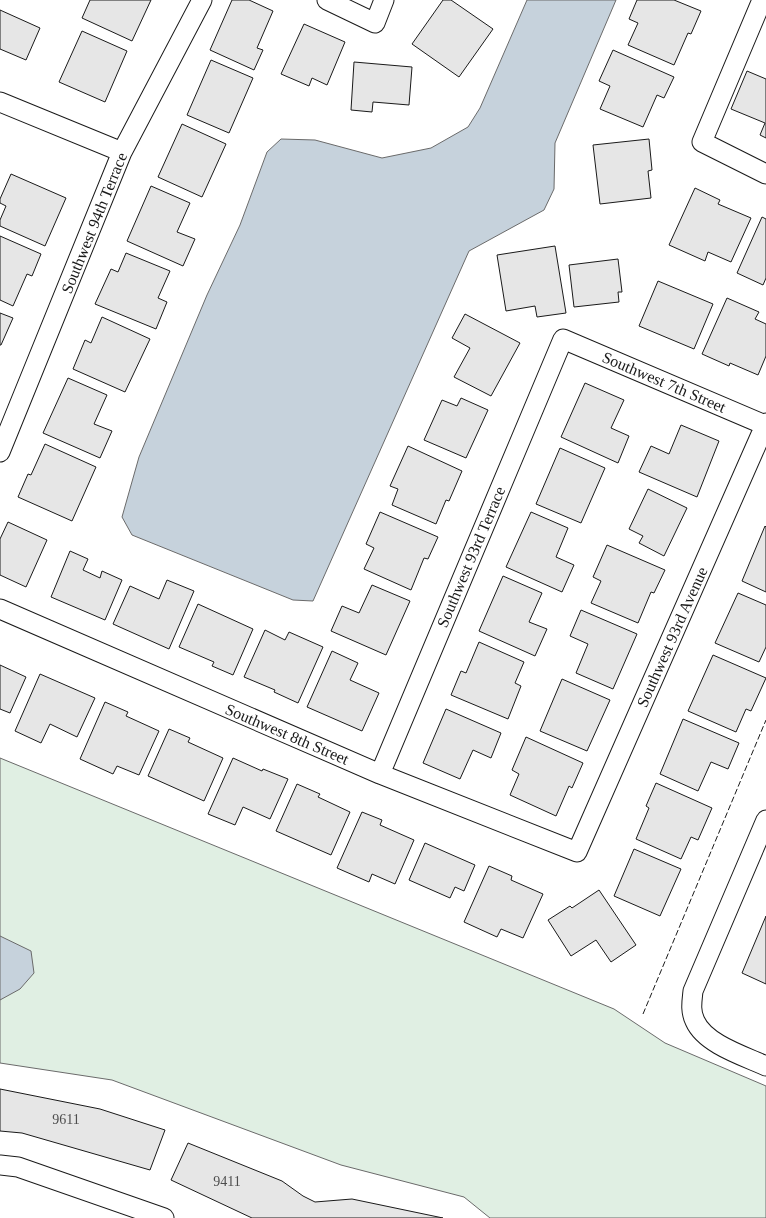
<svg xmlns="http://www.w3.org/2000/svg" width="766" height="1218" font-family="'Times New Roman',serif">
<rect width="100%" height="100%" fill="#fff"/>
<path fill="#e0efe3" stroke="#6a6a6a" d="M 0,758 L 614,1009 L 665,1043 L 766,1086 L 766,1218 L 490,1218 L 464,1197 L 341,1165 L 112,1080 L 0,1063 Z"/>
<path fill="#c6d2dc" stroke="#6a6a6a" d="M 527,0 L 616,0 L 555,143 L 554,189 L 544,210 L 469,251 L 313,601 L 293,600 L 132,535 L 122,517 L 139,457 L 207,295 L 240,225 L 267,152 L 281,139 L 315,140 L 382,158 L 431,148 L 468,127 L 480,108 Z
M 0,936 L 31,951 L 34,973 L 20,989 L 0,1000 Z"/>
<path fill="#e6e6e6" stroke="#1a1a1a" d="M 90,0 L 151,0 L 132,41 L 82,18 Z
M 232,0 L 249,0 L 273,11 L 257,48 L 263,50 L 254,70 L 210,50 Z
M 443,0 L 451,0 L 493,29 L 459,77 L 412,44 Z
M 637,0 L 674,0 L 701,11 L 691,34 L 688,33 L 674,65 L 628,45 L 638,23 L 629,19 Z
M 0,10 L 40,28 L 26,60 L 0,49 Z
M 304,24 L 345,42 L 327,85 L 312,78 L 309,86 L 281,74 Z
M 82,31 L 127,51 L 105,102 L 59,82 Z
M 613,50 L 674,77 L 664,98 L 657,95 L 643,127 L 600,109 L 610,86 L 599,81 Z
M 211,60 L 253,78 L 229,133 L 187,115 Z
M 354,62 L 412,67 L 409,105 L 373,102 L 372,112 L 351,110 Z
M 747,71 L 766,79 L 766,138 L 760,135 L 765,123 L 731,109 Z
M 182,124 L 226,144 L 202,197 L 158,177 Z
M 649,139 L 652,170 L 648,171 L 651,198 L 600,204 L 593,145 Z
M 11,174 L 66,198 L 45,246 L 0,226 L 0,220 L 6,206 L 0,203 L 0,199 Z
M 151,186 L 190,203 L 177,232 L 195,239 L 183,266 L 127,241 Z
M 695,188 L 720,200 L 718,204 L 751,218 L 731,262 L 708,252 L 705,261 L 669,245 Z
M 762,217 L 766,219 L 766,278 L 763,285 L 737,273 Z
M 0,236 L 41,254 L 32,276 L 27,274 L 13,306 L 0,300 Z
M 555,246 L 566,313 L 537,317 L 535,306 L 506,311 L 497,255 Z
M 126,253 L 170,271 L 158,298 L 167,302 L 156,329 L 95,304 L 111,269 L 118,272 Z
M 618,259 L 622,292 L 618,292 L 619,302 L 574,307 L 569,265 Z
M 658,281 L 713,304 L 694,349 L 639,326 Z
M 727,298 L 759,312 L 755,319 L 766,324 L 766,356 L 758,375 L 730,363 L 729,366 L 702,354 Z
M 0,313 L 13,318 L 1,345 L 0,345 Z
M 465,314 L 520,343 L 491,396 L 454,377 L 470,348 L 452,338 Z
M 102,317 L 150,339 L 125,392 L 73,369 L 85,340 L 91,343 Z
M 68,378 L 107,395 L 94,424 L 112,431 L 100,458 L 43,433 Z
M 585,383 L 624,400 L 611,428 L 629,436 L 618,463 L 561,437 Z
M 461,398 L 488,410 L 466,458 L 424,440 L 442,400 L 457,406 Z
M 681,425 L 719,441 L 697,497 L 639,472 L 651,446 L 669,454 Z
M 45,444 L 96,467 L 72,521 L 18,497 L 28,474 L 31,475 Z
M 408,446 L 462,471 L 449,501 L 446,500 L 436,524 L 392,505 L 398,489 L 390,486 Z
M 560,448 L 605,468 L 581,523 L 536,504 Z
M 648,489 L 687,508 L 664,556 L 639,543 L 643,536 L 629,529 Z
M 380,512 L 438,537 L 428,559 L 424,558 L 411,590 L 364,569 L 374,548 L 366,544 Z
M 531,512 L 568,528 L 556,557 L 574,565 L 562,592 L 506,567 Z
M 8,522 L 47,540 L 26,587 L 0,575 L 0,539 Z
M 765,526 L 766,527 L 766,592 L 742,581 Z
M 607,545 L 665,570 L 654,593 L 651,592 L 638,623 L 591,603 L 601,581 L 593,577 Z
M 70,551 L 88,559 L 83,570 L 100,578 L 102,571 L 122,580 L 105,620 L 51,597 Z
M 503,576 L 542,593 L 529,622 L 547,629 L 535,656 L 479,631 Z
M 167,580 L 194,591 L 169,649 L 113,624 L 130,586 L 159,599 Z
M 372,585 L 410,601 L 386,655 L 331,631 L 342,606 L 359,613 Z
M 738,593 L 766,605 L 766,647 L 759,662 L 715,643 Z
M 198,604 L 253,629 L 233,675 L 212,666 L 214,662 L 179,647 Z
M 581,610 L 637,634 L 613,689 L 576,673 L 588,644 L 570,636 Z
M 265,630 L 285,640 L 289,632 L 323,647 L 298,703 L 274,692 L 275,690 L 244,677 Z
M 479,642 L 524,662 L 515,683 L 521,686 L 508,719 L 451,695 L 461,671 L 466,673 Z
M 332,651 L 358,663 L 350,680 L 379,693 L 362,731 L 307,707 Z
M 713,655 L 766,678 L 751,711 L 746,709 L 736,732 L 688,711 Z
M 0,665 L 26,677 L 10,713 L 0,709 Z
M 40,674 L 95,698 L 77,737 L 50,724 L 41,743 L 15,731 Z
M 562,679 L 610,700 L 587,751 L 540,731 Z
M 105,702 L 128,712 L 126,716 L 159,731 L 139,775 L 117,766 L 113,774 L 80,759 Z
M 446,709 L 501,733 L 491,758 L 473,750 L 460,779 L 423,763 Z
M 683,719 L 739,743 L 728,769 L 711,762 L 698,791 L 660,774 Z
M 169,729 L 190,738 L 188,742 L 223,758 L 204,801 L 148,776 Z
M 526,737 L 583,763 L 572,788 L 569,786 L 556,816 L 510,795 L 519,774 L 512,770 Z
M 233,758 L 262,771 L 263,769 L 288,779 L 270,819 L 243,807 L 235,825 L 208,814 Z
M 656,783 L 712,808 L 698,840 L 691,837 L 681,859 L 636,839 L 649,808 L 646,806 Z
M 297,784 L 320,794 L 318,797 L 350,812 L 331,855 L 276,831 Z
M 362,812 L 382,820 L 380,825 L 414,840 L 395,884 L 372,874 L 369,882 L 337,868 Z
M 425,843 L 475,865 L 464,891 L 455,887 L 450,898 L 409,880 Z
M 634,849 L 681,869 L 660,916 L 614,896 Z
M 489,866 L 512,876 L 511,880 L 543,894 L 523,938 L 501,929 L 497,937 L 464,922 Z
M 599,890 L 636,945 L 611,962 L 596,940 L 571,956 L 548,920 L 570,906 L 572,908 Z
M 766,916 L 766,984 L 742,973 Z
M 0,1089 L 100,1109 L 165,1130 L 150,1170 L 22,1133 L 0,1131 Z
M 188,1143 L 282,1181 L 303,1196 L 315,1202 L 352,1199 L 443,1218 L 252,1218 L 171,1180 Z"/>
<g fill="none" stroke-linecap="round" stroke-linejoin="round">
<g stroke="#1a1a1a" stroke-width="21">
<path id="minor" d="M 327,0 L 375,23 L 384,0
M 762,0 L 702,142 L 766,174
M 0,102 L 122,152
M 0,452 L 122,152 L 202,0
M 0,609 L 380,774 L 577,852 L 766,423
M 380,774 L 563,339 L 765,425
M 766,820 L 693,991 C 692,1001 690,1011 695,1021 C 705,1044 744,1056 766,1066
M 0,1165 L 18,1167 L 164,1218"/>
</g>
<use href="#minor" stroke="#fff" stroke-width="19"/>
<path stroke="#1a1a1a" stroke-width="1" stroke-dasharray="6 2.5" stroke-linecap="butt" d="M 643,1014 L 766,720"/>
</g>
<g text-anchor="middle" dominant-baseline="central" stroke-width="4" stroke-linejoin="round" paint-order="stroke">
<g font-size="14" fill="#4d4d4d">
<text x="66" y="1119">9611</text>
<text x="227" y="1181">9411</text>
</g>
<g font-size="16" fill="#1a1a1a" stroke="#fff">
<text transform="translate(94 223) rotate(-68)">Southwest 94th Terrace</text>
<text transform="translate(664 382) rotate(23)">Southwest 7th Street</text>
<text transform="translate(471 557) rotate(-67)">Southwest 93rd Terrace</text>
<text transform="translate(672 637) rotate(-66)">Southwest 93rd Avenue</text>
<text transform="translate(287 734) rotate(23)">Southwest 8th Street</text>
</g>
</g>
</svg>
